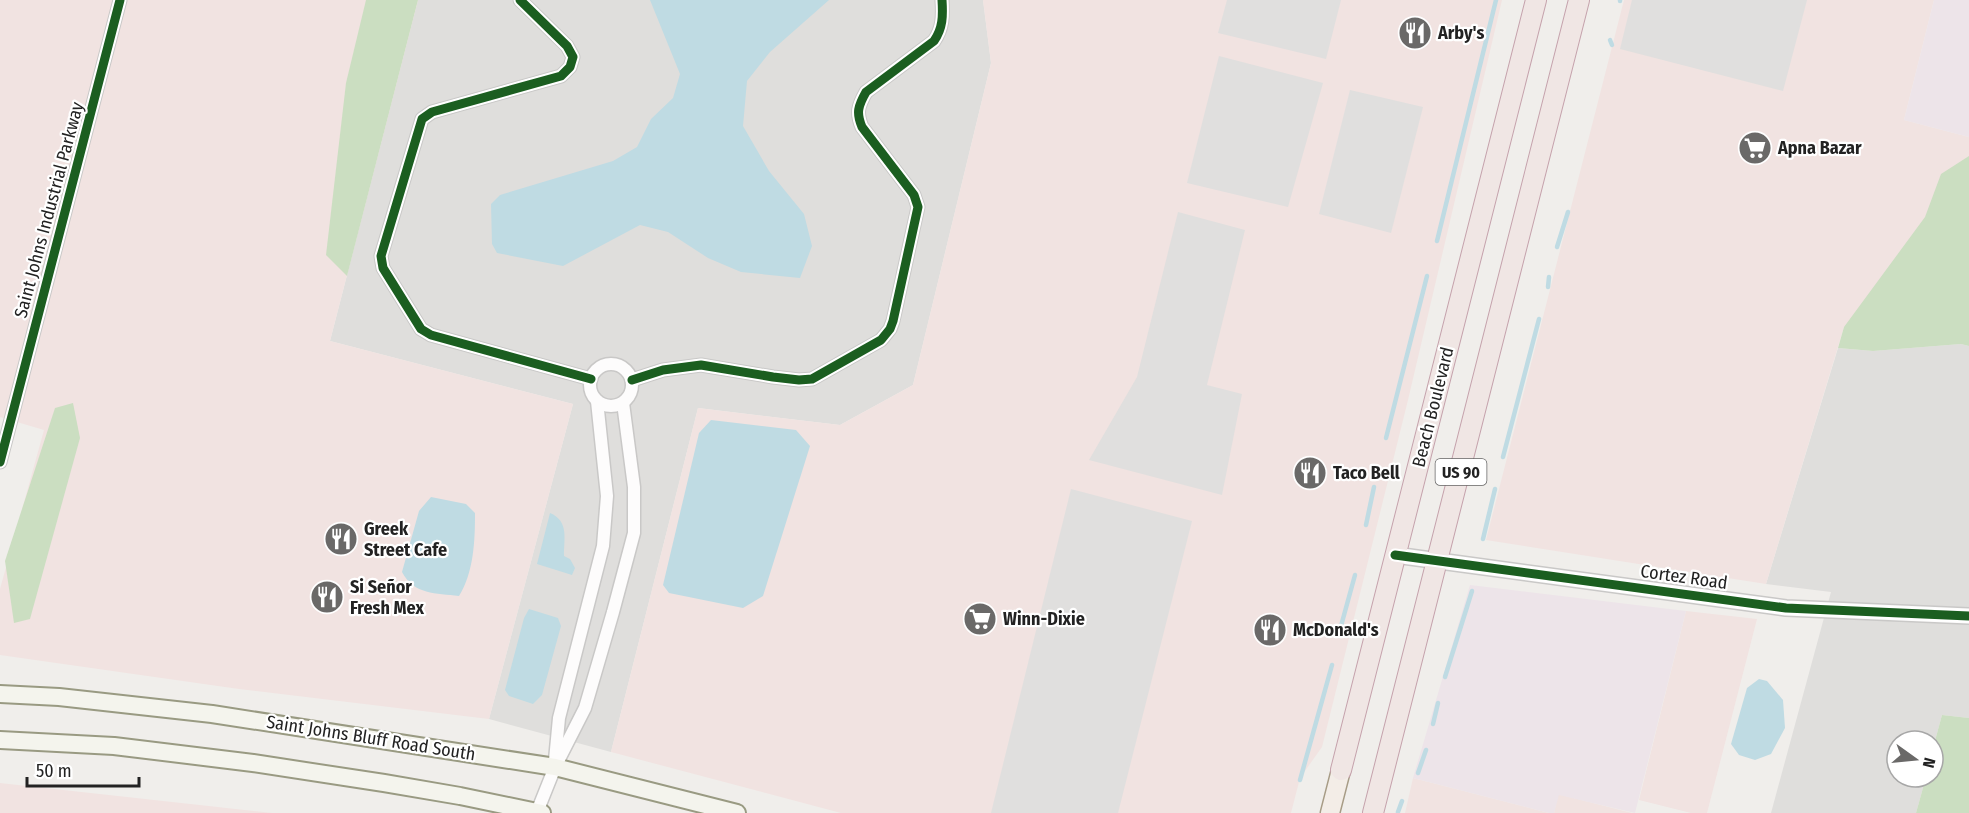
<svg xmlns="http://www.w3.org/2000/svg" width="1969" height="813" viewBox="0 0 1969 813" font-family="'Fira Sans Condensed',sans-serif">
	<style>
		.residential { fill: #dfdedc }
		.commercial { fill: #f1e3e1 }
		.industrial { fill: #ede4e9 }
		.forest { fill: #cbdec1 }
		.parking { fill: #e0dfde }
		.water { fill: #bfdbe3 }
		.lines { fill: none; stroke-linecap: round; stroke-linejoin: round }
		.stream { stroke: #bfdbe3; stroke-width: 4.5 }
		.minor-casing { stroke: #c9c8c7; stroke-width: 15 }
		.tertiary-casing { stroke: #c9c8c7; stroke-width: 18 }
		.secondary-casing { stroke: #999a82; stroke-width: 20 }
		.primary-casing { stroke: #a79c86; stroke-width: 21 }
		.trunk-casing { stroke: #c5a2ac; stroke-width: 22 }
		.minor { stroke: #fdfcfc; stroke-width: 12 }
		.tertiary { stroke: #fdfcfc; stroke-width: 15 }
		.secondary { stroke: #f4f4ed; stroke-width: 16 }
		.primary { stroke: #f3ede7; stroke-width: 18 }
		.trunk { stroke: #f0e6e4; stroke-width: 20 }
		.cycleway-casing { stroke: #fff; stroke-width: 13 }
		.cycleway { stroke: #1b5e20; stroke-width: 9 }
		.labels { text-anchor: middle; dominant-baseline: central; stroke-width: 4.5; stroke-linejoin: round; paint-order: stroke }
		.shield { fill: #fff; stroke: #646464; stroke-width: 1.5 }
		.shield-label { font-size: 16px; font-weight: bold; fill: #222 }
		.poi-label { font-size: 18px; font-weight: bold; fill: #222; stroke: #fff; text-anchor: start }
		.street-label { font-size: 18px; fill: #222; stroke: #fff }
	</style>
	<rect width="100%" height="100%" fill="#f0eeeb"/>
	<g class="residential">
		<polygon points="418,0 983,0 991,63 913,385 840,425 698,408 611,752 489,719 573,404 330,341"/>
		<polygon points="1961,344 1969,346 1969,718 1942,715 1933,748 1933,741 1897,741 1897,777 1926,777 1916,813 1771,813 1831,592 1766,584 1838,348 1873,351"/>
	</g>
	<g class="commercial">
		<polygon points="0,0 418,0 330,341 573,404 489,719 239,689 0,655 0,589 44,430 0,417"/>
		<polygon points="983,0 1502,0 1408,400 1322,747 1300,778 1291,813 841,813 611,752 698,408 840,425 913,385 991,63"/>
		<polygon points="1624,0 1934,0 1904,120 1969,137 1969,302 1844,327 1766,584 1486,540"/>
		<polygon points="1686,611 1757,619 1707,813 1691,813 1639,800"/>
		<polygon points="1413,778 1549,813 1405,813"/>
		<polygon points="0,783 272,813 0,813"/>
		<polygon points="1558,794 1632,813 1554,813"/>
	</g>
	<g class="industrial">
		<polygon points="1934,0 1969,0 1969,137 1904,120"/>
		<polygon points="1470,585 1686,611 1635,813 1559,795 1554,813 1549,813 1413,778"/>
	</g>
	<g class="forest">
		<polygon points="366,0 418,0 347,276 326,255 346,83"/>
		<polygon points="1969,156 1969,346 1961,344 1873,351 1838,348 1844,327 1925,217 1941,174"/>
		<polygon points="73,403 80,438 30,619 14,623 5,561 55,408"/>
		<polygon points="1942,715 1969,718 1969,813 1916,813 1926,777 1933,777 1933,748"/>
	</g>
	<g class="parking">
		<polygon points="1227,0 1341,0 1326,59 1218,33"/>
		<polygon points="1632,0 1807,0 1783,91 1620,49"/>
		<polygon points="1219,56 1323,83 1288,207 1187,183"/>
		<polygon points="1350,90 1423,107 1391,233 1319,214"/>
		<polygon points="1178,212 1245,230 1207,385 1242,394 1222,495 1089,460 1137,377"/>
		<polygon points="1071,489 1192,521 1118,813 991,813"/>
	</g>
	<g class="water">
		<polygon points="650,0 829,0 770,52 747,81 743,126 769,171 804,214 812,246 800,278 741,272 708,258 668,232 640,225 563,266 497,253 492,244 491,204 500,195 613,161 637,147 651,119 673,98 680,74"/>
		<polygon points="711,420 796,430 810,446 763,596 743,608 669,593 663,585 699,433"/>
		<path d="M431 497 466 504 475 513C475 540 474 572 459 596 436 593 414 595 402 572L419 511Z"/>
		<path d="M550 513C569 521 564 538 564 556L570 559 575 568 572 575 537 564Z"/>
		<polygon points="529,609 558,618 561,626 542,695 533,704 509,696 505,690 524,618"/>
		<polygon points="1759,679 1767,681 1783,700 1785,728 1771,754 1755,760 1739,755 1731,744 1747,688"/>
	</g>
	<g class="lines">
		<g class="stream">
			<polyline points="1620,1 1620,0"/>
			<polyline points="1610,40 1612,45"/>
			<polyline points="1437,241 1496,0"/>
			<polyline points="1557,247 1568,212"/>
			<polyline points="1548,287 1549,277"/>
			<polyline points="1386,438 1427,276"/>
			<polyline points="1503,457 1539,319"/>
			<polyline points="1366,525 1374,487"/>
			<polyline points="1483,539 1495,489"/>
			<polyline points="1341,626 1355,575"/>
			<polyline points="1445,677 1472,591"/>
			<polyline points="1433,724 1438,703"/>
			<polyline points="1418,773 1426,750"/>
			<polyline points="1300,780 1332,665"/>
			<polyline points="1398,812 1402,801"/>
		</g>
		<defs>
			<g id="minor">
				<polyline points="520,0 567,46 573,57 570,67 561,76 432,112 422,119 381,256 383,268 421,329 431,335 591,379"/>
				<circle cx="611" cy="385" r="21"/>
				<path d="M632 380 663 370 701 365 773 377 799 380 812 379 881 340 890 329 893 321 918 207 914 195 862 127C856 113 858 106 866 92L934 41C943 28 943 16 942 0"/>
				<polyline points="0,462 120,0"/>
				<polyline points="555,760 559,718 603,546 607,496 597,401"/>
				<polyline points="537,812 555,767 585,708 613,612 634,533 634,487 623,403"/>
			</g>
			<polyline id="tertiary" points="1395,555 1786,608 1969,616"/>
			<g id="secondary">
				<polyline points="0,694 59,697 212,714 555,767 737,813"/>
				<polyline points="0,740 114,746 253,763 384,783 460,796 542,813"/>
			</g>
			<polyline id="primary" points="1330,813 1341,770"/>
			<g id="trunk">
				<polyline points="1341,770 1536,0"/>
				<polyline points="1373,813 1579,0"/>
			</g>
		</defs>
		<use href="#minor" class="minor-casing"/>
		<use href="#tertiary" class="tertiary-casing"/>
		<use href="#secondary" class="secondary-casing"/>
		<use href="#primary" class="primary-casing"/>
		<use href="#trunk" class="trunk-casing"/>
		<use href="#minor" class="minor"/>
		<use href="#tertiary" class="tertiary"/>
		<use href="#secondary" class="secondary"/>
		<use href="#primary" class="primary"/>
		<use href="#trunk" class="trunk"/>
		<defs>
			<g id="cycleway">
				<polyline points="520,0 567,46 573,57 570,67 561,76 432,112 422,119 381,256 383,268 421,329 431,335 591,379"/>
				<path d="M632 380 663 370 701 365 773 377 799 380 812 379 881 340 890 329 893 321 918 207 914 195 862 127C856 113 858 106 866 92L934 41C943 28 943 16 942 0"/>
				<polyline points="0,462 120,0"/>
				<polyline points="1395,555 1786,608 1969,616"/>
			</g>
		</defs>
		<use href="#cycleway" class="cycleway-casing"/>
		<use href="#cycleway" class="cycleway"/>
	</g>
	<defs>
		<symbol id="restaurant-disc" viewBox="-11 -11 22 22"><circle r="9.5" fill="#6a6968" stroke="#fff"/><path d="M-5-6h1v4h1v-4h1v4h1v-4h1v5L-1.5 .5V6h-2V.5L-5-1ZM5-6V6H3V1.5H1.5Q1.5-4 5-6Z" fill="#fff"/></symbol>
		<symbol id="supermarket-disc" viewBox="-11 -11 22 22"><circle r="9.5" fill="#6a6968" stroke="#fff"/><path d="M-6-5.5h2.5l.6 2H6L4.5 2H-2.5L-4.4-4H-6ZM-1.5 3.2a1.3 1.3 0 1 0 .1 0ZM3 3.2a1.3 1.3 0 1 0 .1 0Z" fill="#fff"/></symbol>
	</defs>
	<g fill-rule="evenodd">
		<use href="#restaurant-disc" x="1396" y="14" width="38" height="38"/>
		<use href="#supermarket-disc" x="1736" y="129" width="38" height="38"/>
		<use href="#restaurant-disc" x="1291" y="454" width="38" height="38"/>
		<use href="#restaurant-disc" x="322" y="520" width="38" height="38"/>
		<use href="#restaurant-disc" x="308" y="578" width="38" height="38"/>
		<use href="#supermarket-disc" x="961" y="600" width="38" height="38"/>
		<use href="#restaurant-disc" x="1251" y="611" width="38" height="38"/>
	</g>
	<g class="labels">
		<rect class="shield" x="1435.5" y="459" width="51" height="26" rx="4.5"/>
		<g class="shield-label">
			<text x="1461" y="472">US 90</text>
		</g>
		<g class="poi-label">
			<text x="1438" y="33">Arby's</text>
			<text x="1778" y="148">Apna Bazar</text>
			<text x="1333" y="473">Taco Bell</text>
			<text x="364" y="529">Greek<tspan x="364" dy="21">Street Cafe</tspan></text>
			<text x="350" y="587">Si Señor<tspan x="350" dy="21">Fresh Mex</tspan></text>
			<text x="1003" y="619">Winn-Dixie</text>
			<text x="1293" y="630">McDonald's</text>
		</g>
		<g class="street-label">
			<text transform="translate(49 210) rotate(-75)">Saint Johns Industrial Parkway</text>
			<text transform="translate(1433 407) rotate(-76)">Beach Boulevard</text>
			<text transform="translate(1684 577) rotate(8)">Cortez Road</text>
			<text transform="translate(371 738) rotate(9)">Saint Johns Bluff Road South</text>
		</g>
	</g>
	<g transform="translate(1915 759) rotate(105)"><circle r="28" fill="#ffffff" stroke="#a7a7a7" stroke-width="1.5"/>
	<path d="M0-4.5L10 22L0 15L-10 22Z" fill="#6a6968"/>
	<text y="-9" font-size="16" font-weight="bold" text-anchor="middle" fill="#222222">N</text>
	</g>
	<path d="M27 777v9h112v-9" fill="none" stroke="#222222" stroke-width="3"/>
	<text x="36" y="777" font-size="18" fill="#222222" stroke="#ffffff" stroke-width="4.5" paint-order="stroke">50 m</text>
</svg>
